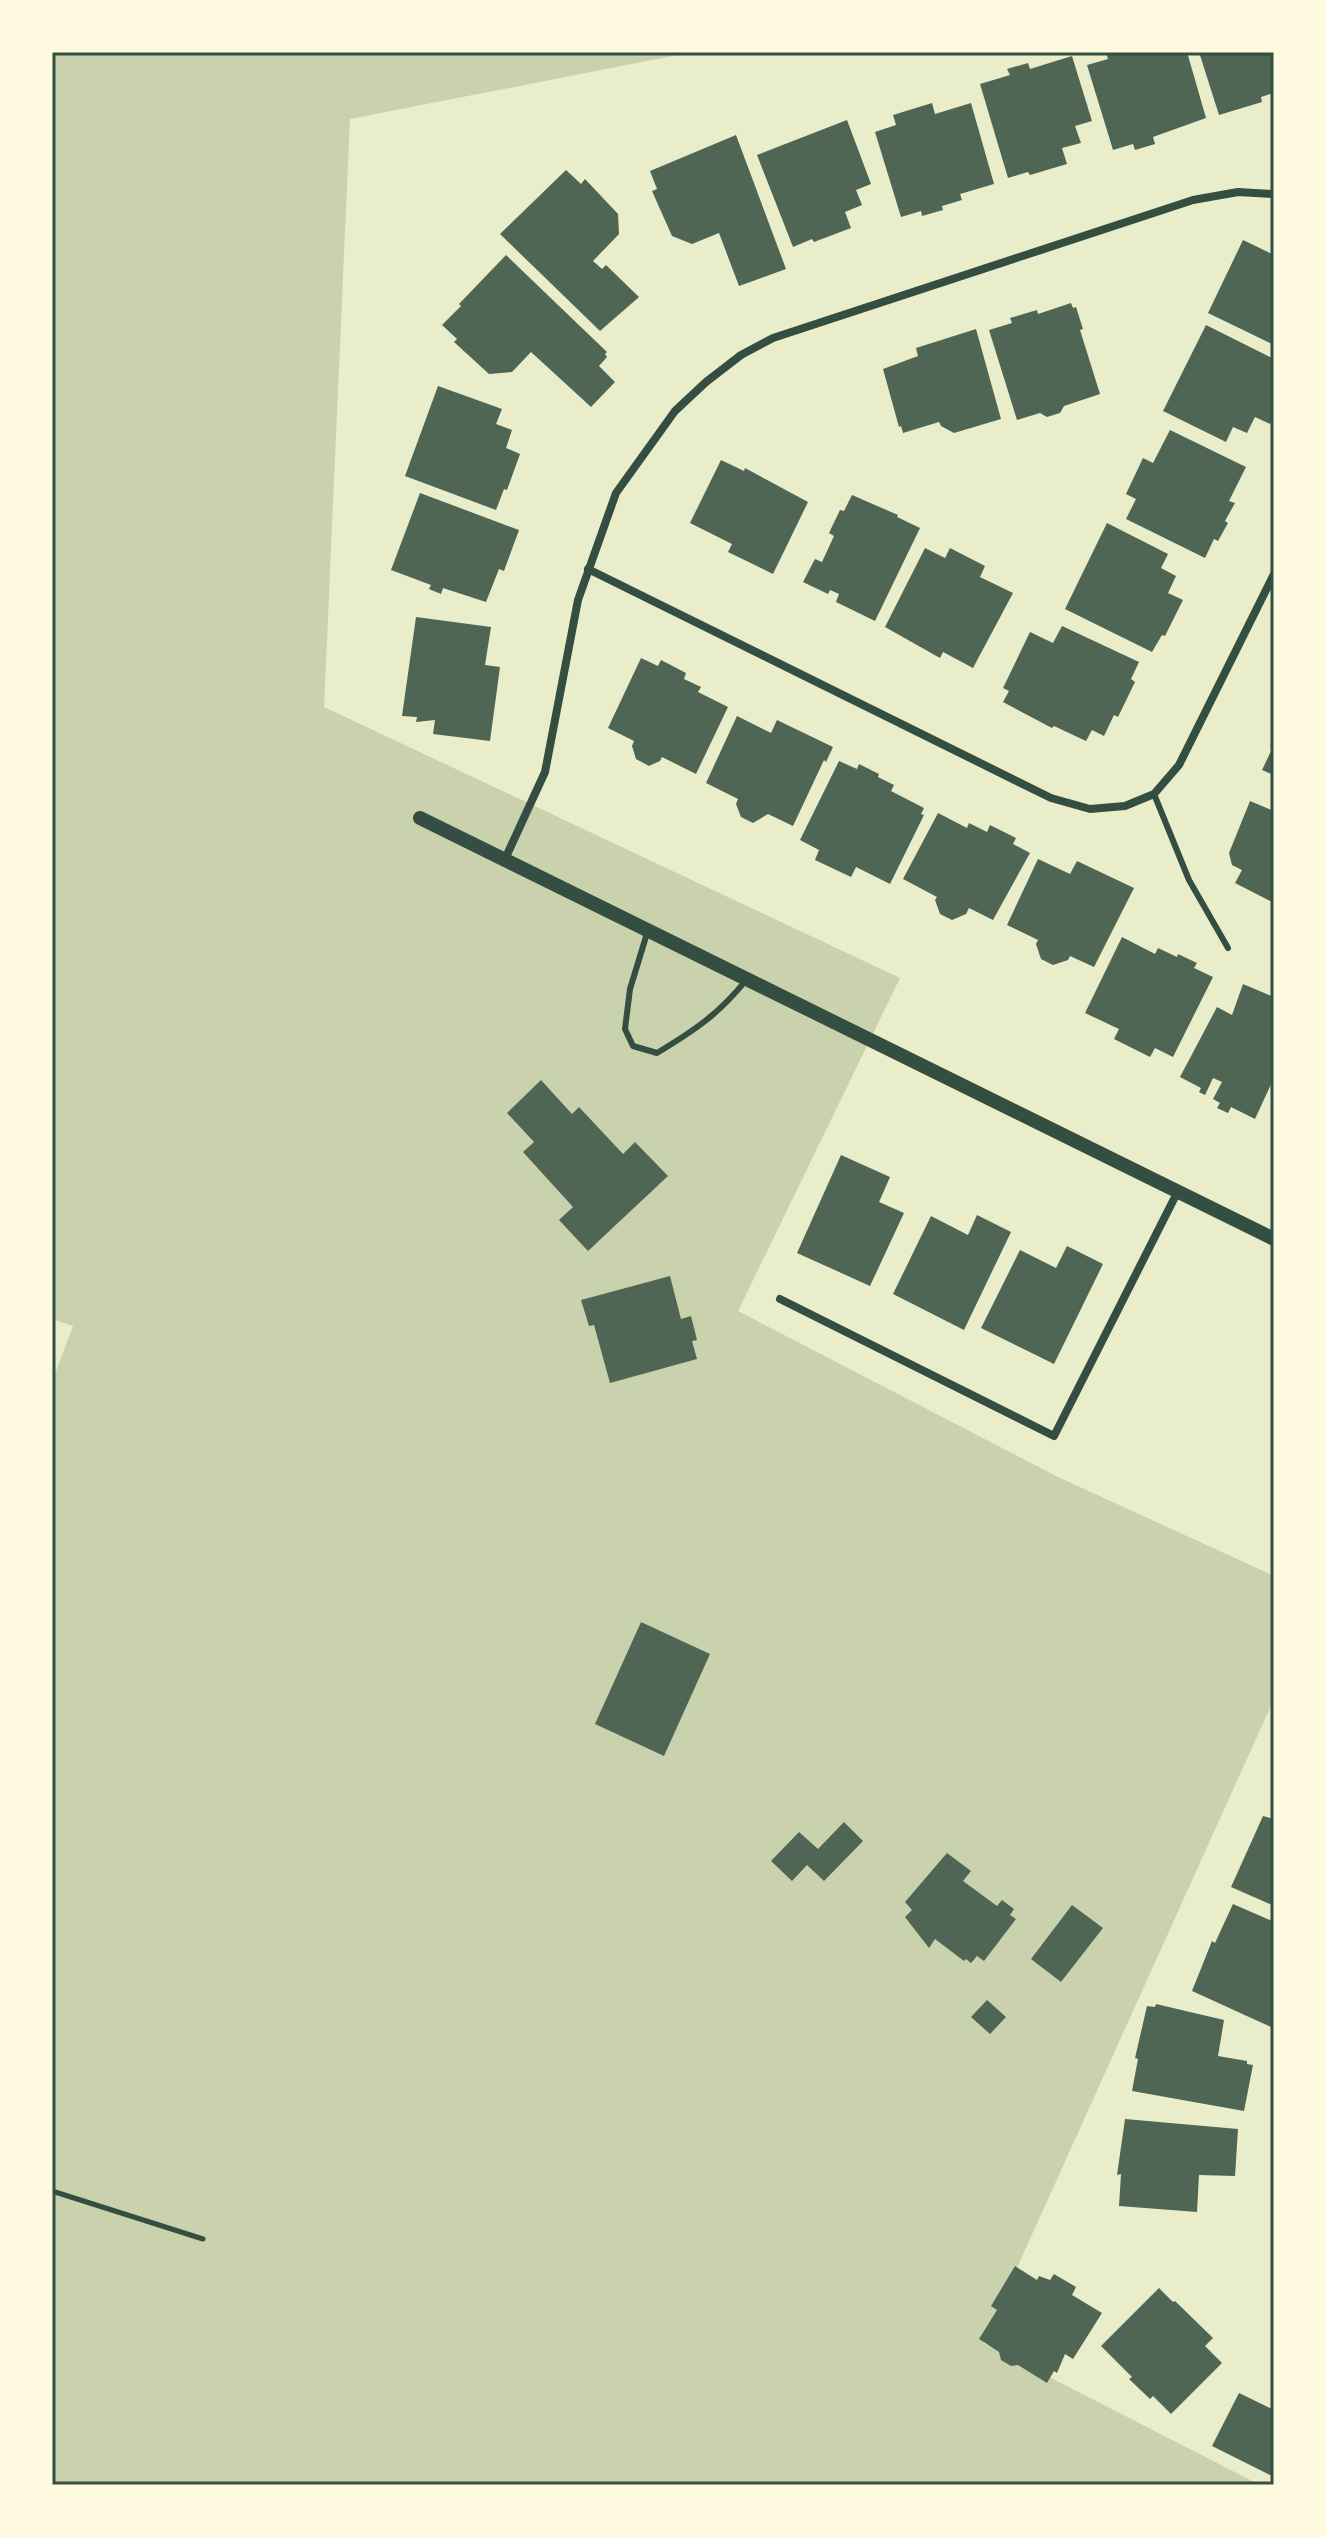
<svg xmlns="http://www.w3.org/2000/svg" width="1326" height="2537" viewBox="0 0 1326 2537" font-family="'Space Grotesk',sans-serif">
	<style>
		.green { fill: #cad2ad }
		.building { fill: #4f6655 }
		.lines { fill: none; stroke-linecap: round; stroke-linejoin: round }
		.path { stroke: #344e41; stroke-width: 5 }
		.service { stroke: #344e41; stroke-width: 6 }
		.minor { stroke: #344e41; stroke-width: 8 }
		.tertiary { stroke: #344e41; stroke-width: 14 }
		.neatline { fill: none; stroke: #344e41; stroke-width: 3 }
	</style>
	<rect width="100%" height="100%" fill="#e9edc9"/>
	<polygon class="green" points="52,52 693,52 350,119 324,707 900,978 738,1311 1056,1476 1274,1576 1274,1699 983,2343 1260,2485 52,2485 52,1382 73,1326 52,1319"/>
	<g class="building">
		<polygon points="1106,52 1187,52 1206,118 1153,137 1155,144 1135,150 1133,144 1113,150 1087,65 1108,59"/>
		<polygon points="1199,52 1274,52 1274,93 1261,97 1262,102 1219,115"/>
		<polygon points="1072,56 1092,121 1075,126 1081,143 1062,148 1067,164 1030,175 1028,172 1008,178 980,84 1010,75 1007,69 1028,63 1030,69"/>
		<polygon points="932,103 935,114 971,103 994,184 960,194 962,200 942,206 943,210 922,216 921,211 901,217 875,132 896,125 893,115"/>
		<polygon points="847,120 871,184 856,190 862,205 845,212 851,228 814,242 812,239 793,247 757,155"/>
		<polygon points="736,135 786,269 739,286 719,233 692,244 672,236 652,191 657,189 650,171"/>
		<polygon points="566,170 581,184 585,179 618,214 619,234 593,261 602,269 606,265 639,297 600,331 500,234"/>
		<polygon points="1243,240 1274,255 1274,345 1208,313"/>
		<polygon points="506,255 607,352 605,354 607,357 599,366 615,382 591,407 531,352 512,372 489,374 454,342 457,339 442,325 461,306 459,304"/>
		<polygon points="1071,303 1073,308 1076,307 1083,329 1080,330 1100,394 1064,406 1060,413 1047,417 1040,413 1017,420 989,330 1012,323 1010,318 1037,310 1038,314"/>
		<polygon points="1206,325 1274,359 1274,415 1270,424 1255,417 1247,433 1233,427 1226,442 1163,411"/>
		<polygon points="976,329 1001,419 954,433 941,426 939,422 903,433 901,426 899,427 883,369 918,356 916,348"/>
		<polygon points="438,386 502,409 496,424 512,430 506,448 520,454 507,490 504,489 496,510 405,476"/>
		<polygon points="1170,430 1246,467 1229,501 1235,503 1225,521 1228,523 1218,541 1214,539 1205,558 1126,519 1136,499 1126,494 1143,458 1153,463"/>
		<polygon points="721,460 744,471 745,468 808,502 773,574 728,552 732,544 690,523"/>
		<polygon points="420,493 519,530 504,571 499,569 486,602 443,588 441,594 429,589 431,585 391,570"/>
		<polygon points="852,495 898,515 897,517 920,528 875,621 836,602 839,594 830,590 828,594 803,582 815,559 822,562 834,536 829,533 840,510 844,511"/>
		<polygon points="1107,523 1168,554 1161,568 1176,576 1168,593 1183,600 1165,636 1162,635 1152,652 1065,609"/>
		<polygon points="925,548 945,558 950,548 985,566 980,577 1013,593 973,668 943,652 940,658 885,627"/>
		<polygon points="416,617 491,627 485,665 500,667 490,741 433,734 435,720 416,722 417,717 402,716"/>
		<polygon points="1062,626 1139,662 1131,679 1135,682 1118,717 1114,715 1104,736 1092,730 1086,741 1054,726 1052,728 1003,702 1009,691 1003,688 1030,632 1053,643"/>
		<polygon points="641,658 658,666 661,660 686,673 684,679 701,687 698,692 728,707 696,774 662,757 660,761 649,766 636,759 632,746 634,741 608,728"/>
		<polygon points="737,716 771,733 777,720 833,747 826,762 824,760 793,826 768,814 753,823 741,817 736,804 738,799 706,783"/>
		<polygon points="1274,739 1274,775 1262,770 1273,747 1270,746"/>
		<polygon points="839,761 857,769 859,764 879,774 878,777 894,785 891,791 924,808 921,814 924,815 890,884 856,867 851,877 815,860 819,850 800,840"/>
		<polygon points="1250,801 1274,811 1274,903 1235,883 1242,870 1232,865 1229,853"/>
		<polygon points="938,813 967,828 969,823 987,832 990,825 1016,838 1013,844 1030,853 993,920 969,908 966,914 952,920 940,914 935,900 937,897 903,879"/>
		<polygon points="1038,859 1070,874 1077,861 1134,888 1094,967 1070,956 1068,960 1053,965 1041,959 1036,944 1038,940 1007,925"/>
		<polygon points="1122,937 1155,954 1158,948 1177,957 1178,954 1197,963 1194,968 1213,977 1173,1057 1155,1048 1150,1057 1114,1039 1119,1029 1085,1013"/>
		<polygon points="1243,984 1274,997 1274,1078 1255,1119 1231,1107 1228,1113 1217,1108 1220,1103 1213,1099 1222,1082 1213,1078 1205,1095 1199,1092 1201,1088 1180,1077 1217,1007 1232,1015"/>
		<polygon points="541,1080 572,1114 579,1107 623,1154 635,1142 668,1176 588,1251 559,1220 573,1207 523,1152 534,1142 507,1113"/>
		<polygon points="841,1155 890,1177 879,1202 904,1213 870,1286 797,1253"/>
		<polygon points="977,1215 1011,1232 964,1330 893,1294 931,1216 968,1235"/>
		<polygon points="1067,1246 1103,1264 1054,1364 981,1328 1020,1250 1056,1268"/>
		<polygon points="670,1276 681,1319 691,1316 697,1340 692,1341 697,1359 610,1383 594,1325 589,1326 581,1300"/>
		<polygon points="641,1622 710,1654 664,1756 595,1724"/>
		<polygon points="1263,1816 1274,1819 1274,1906 1231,1887"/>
		<polygon points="844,1822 863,1841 824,1881 807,1865 792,1881 771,1861 799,1832 818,1849"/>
		<polygon points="947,1853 971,1871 963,1881 997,1906 1002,1900 1014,1909 1010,1915 1016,1919 984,1961 977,1956 971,1963 966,1959 964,1961 935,1939 929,1948 905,1917 912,1910 905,1902"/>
		<polygon points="1233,1904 1274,1922 1274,2021 1271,2027 1192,1991 1212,1941 1215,1943"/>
		<polygon points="1072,1905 1103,1928 1061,1982 1031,1959"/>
		<polygon points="987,2000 1006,2017 990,2034 971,2017"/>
		<polygon points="1156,2004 1224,2020 1218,2056 1247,2061 1247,2064 1253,2065 1244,2111 1132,2091 1138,2059 1135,2058 1147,2006 1155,2007"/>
		<polygon points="1125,2119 1238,2129 1235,2176 1199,2175 1197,2212 1119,2206 1121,2174 1117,2175"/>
		<polygon points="1015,2266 1037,2280 1039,2276 1050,2280 1054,2274 1076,2287 1072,2295 1102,2313 1073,2359 1065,2354 1057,2373 1054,2371 1047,2383 1018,2365 1011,2366 1001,2360 999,2352 979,2339 997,2310 991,2306"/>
		<polygon points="1159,2288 1173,2302 1175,2301 1213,2338 1205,2346 1222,2363 1171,2414 1153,2396 1150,2399 1129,2379 1132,2377 1101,2346"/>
		<polygon points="1239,2393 1274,2410 1274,2477 1212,2446"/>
	</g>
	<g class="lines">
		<polyline class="path" points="52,2191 203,2239"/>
		<g class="service">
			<polyline points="1154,794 1189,880 1228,948"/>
			<path d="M648 930 630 989 625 1029 633 1046 657 1053C695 1030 719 1014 747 979"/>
		</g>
		<g class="minor">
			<polyline points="588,569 1051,798 1090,809 1125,806 1154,794 1179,765 1274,574"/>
			<polyline points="505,859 545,772 578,600 616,493 675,411 706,382 741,355 773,338 1193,200 1238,192 1274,194"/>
			<polyline points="780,1299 1054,1436 1178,1191"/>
		</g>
		<polyline class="tertiary" points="420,818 1274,1239"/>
	</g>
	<rect width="1326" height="2537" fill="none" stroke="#fefae0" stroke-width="108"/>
	<rect x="54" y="54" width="1218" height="2429" class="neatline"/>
</svg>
